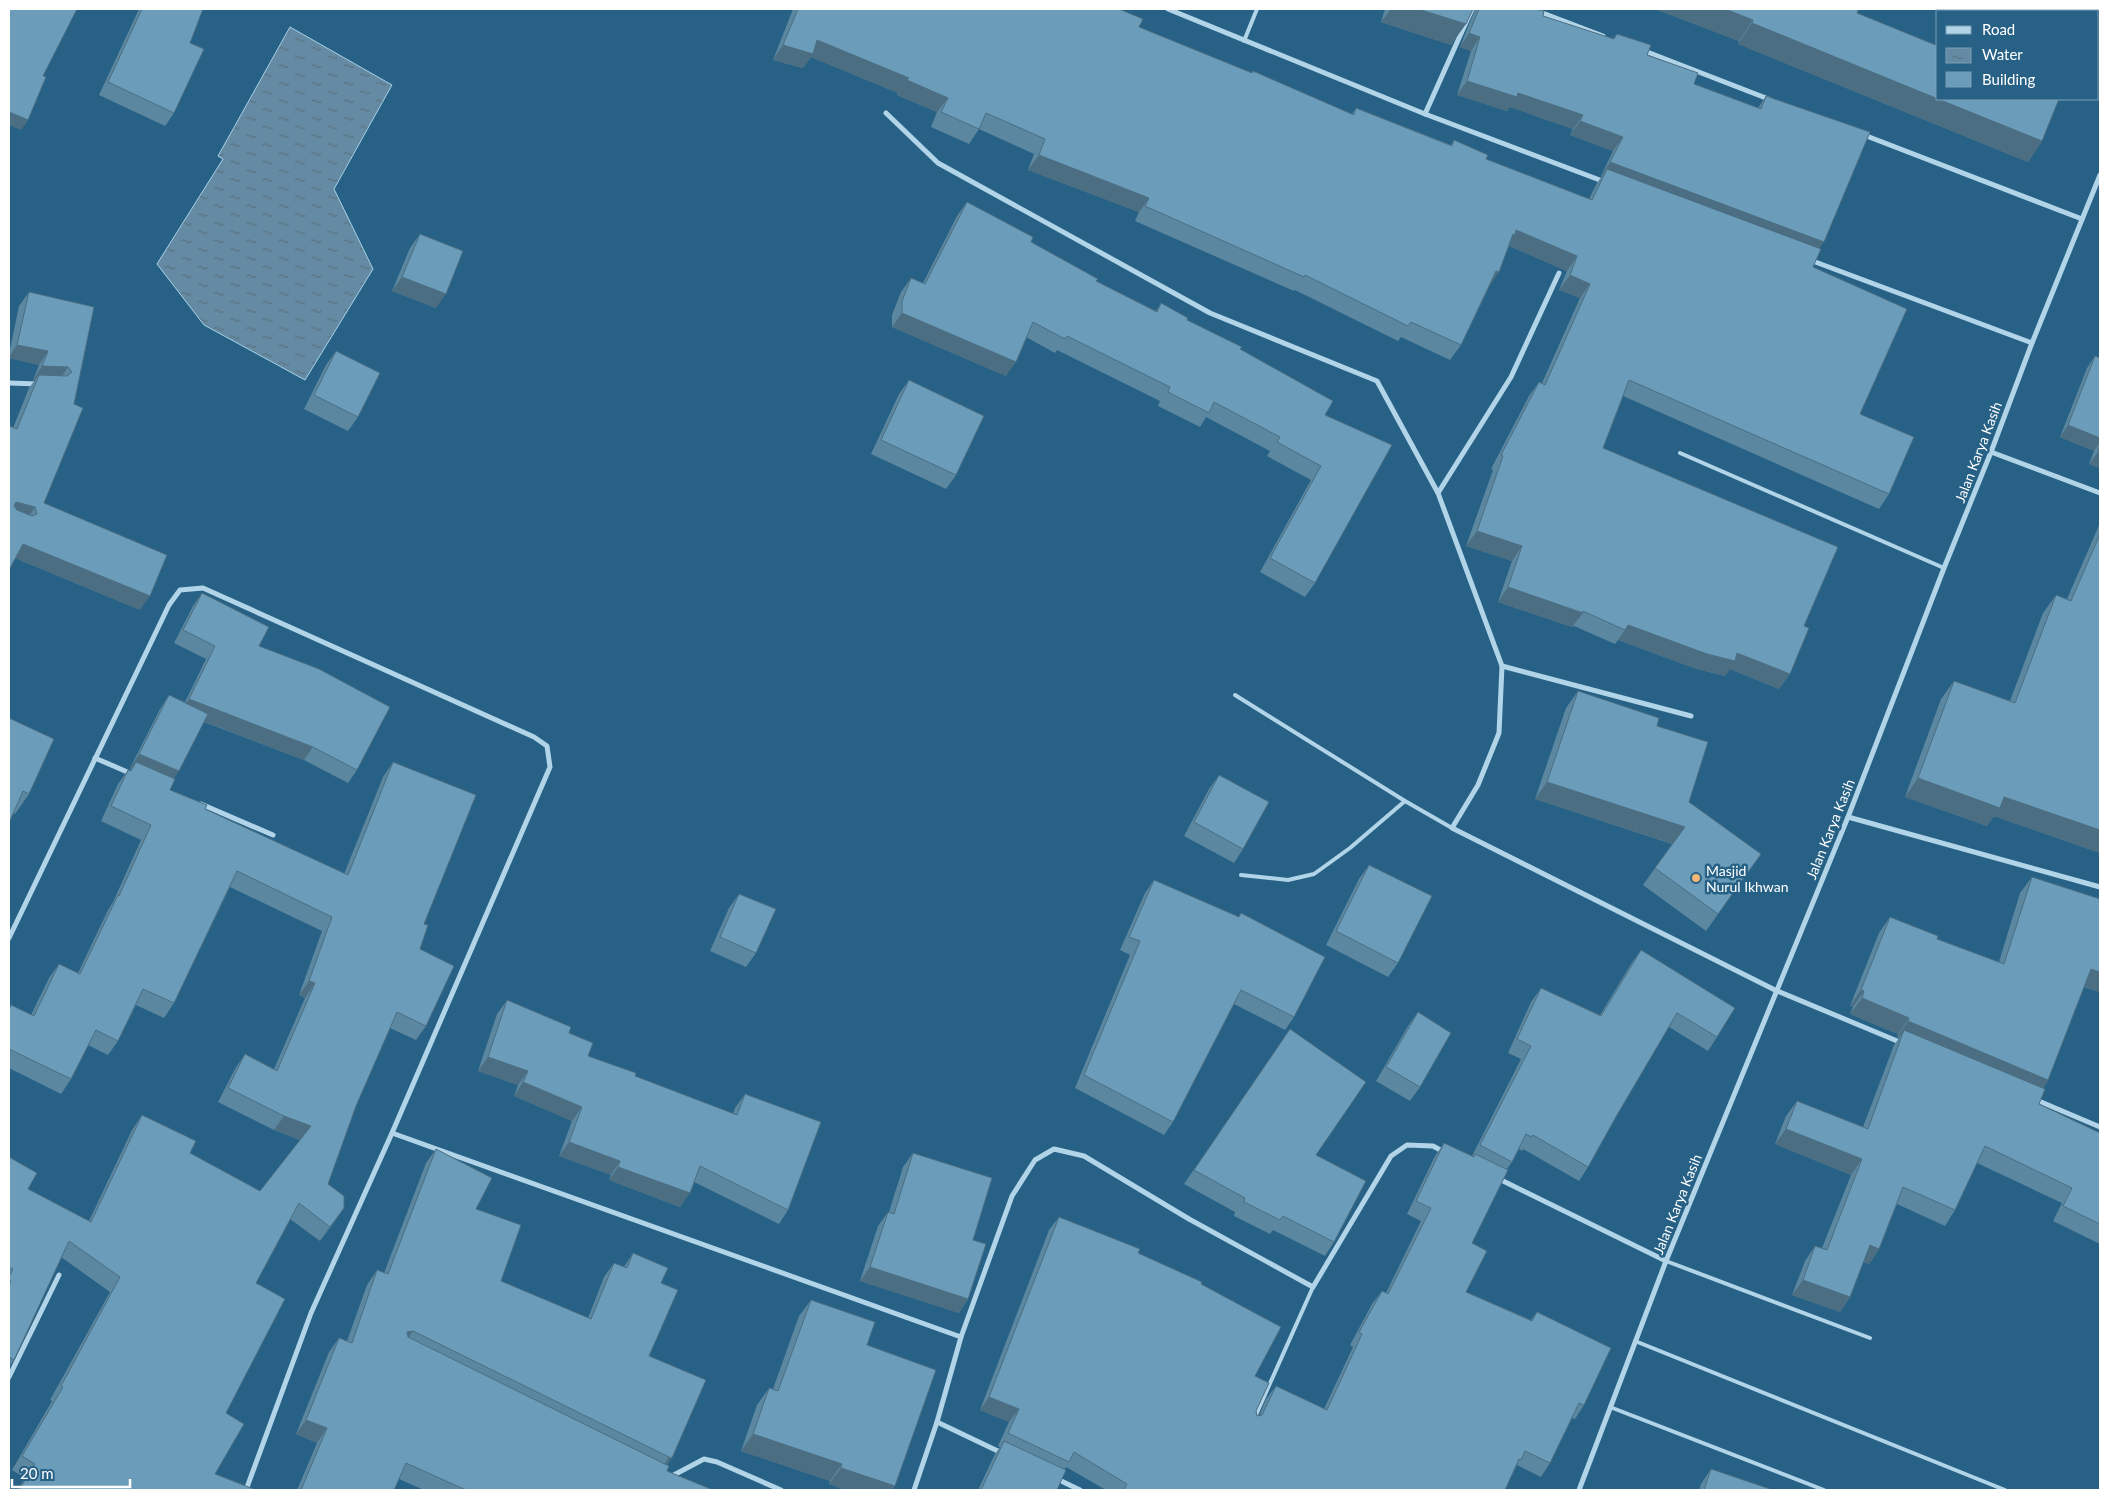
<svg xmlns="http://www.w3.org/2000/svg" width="2109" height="1499" viewBox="0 0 2109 1499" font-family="Lato,sans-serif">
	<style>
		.water { fill: url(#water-ripples); stroke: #a6d1e8 }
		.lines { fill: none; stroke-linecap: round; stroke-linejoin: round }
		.service { stroke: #b1d4e8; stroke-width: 4 }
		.minor { stroke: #b1d4e8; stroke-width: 5 }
		.wall { fill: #5c87a0 }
		.shaded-wall { fill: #4b6e82 }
		.building { fill: #6b9dba; stroke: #4b6e82; fill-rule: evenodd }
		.poi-dot { fill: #f0b777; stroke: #276185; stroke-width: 2 }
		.labels { text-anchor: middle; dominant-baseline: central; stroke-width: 5; stroke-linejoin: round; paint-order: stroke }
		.street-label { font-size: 14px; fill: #fff; stroke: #276185 }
		.poi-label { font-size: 14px; fill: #fff; stroke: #276185; text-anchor: start }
	</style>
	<defs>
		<pattern id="water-ripples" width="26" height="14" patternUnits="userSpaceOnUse" patternTransform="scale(1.25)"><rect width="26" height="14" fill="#648ba3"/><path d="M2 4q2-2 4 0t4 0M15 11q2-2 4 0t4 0" fill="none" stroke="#5a7280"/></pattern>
	</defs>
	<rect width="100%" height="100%" fill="#276185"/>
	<polygon class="water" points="290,27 392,85 334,189 373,269 305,380 204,325 157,264 223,159 218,156"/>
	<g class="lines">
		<g class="service">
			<polyline points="1244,41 1257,9"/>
			<polyline points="1680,453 1944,568"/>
			<polyline points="1235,695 1405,801 1452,828"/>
			<polyline points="1241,875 1288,880 1314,874 1350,848 1405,801"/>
			<polyline points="1666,1261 1870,1338"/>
			<polyline points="1635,1341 2005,1490"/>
			<polyline points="1610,1407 1824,1490"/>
			<polyline points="1255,1417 1313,1287"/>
		</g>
		<g class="minor">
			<polyline points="1168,9 1425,114 1605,182"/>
			<polyline points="1532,9 1603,36"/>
			<polyline points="1642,50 1771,100"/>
			<polyline points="886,113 938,163 1210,313 1377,381 1438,493 1502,666 1499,733 1478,785 1452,828 1775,990 1902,1043"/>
			<polyline points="1425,114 1472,9"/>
			<polyline points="1864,135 2082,219"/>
			<polyline points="1810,260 2032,343"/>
			<polyline points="9,383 38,384"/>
			<polyline points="1991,452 2100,493"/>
			<polyline points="1438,493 1511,377 1559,273"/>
			<polyline points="1502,666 1691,716"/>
			<polyline points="95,758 132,774"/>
			<polyline points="201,804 273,835"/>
			<polyline points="1848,817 2100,887"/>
			<polyline points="9,938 169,605 180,590 203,588 534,737 547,746 550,767 392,1133 311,1313 246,1490"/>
			<polyline points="2034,1099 2100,1127"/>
			<polyline points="392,1133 961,1337"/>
			<polyline points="1499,1179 1666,1261"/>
			<polyline points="9,1377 59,1275"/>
			<polyline points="937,1422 1002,1453"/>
			<polyline points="670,1477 704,1459 717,1462 781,1490"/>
			<polyline points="1055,1478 1080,1490"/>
			<polyline points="914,1490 937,1422 961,1337 1012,1196 1035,1160 1054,1149 1084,1156 1189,1219 1313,1287 1391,1156 1407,1145 1433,1146 1444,1152"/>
			<polyline points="1579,1490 1666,1261 1848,817 1944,568 1991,452 2032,343 2100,175"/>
		</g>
	</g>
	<g class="wall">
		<polygon points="139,9 203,9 190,43 174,113 165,126 99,95"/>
		<polygon points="793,9 1119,9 1139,27 1251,73 1253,71 1352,114 1356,108 1451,145 1454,140 1486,159 1589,199 1597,183 1602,176 1601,176 1613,151 1570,135 1573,129 1510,107 1507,111 1457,95 1471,51 1460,47 1475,9 1535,9 1543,16 1613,39 1617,34 1647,55 1694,84 1758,108 1766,96 1819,249 1813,267 1860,414 1889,494 1879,509 1623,396 1603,448 1804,626 1790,674 1779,689 1730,669 1725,676 1697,669 1618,640 1615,644 1574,626 1572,627 1498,602 1512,561 1466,546 1493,470 1491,469 1529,396 1539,382 1542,383 1580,298 1559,290 1567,271 1509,246 1461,345 1450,360 1401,337 1398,341 1295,290 1294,291 1135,221 1139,212 1028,170 1034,154 979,129 969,144 931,127 937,112 897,95 898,93 811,57 803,68 773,60"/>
		<polygon points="1385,9 1473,9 1451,45 1381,22"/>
		<polygon points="1655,9 1857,13 2042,141 2028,162 1738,44 1739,41"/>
		<polygon points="967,202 1031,242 1096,281 1156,311 1161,303 1187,320 1240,349 1325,415 1315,583 1305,597 1260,572 1311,480 1267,456 1270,451 1206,417 1200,427 1158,406 1160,401 1057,350 1055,353 1026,337 1006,376 892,327 892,315 901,292 911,278 923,283 957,216"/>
		<polygon points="420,234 436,308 392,291 410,248"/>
		<polygon points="29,292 94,307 44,503 140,610 15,558 13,428 29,388 35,380 33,380 39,365 9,358 9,354 19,306"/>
		<polygon points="336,351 358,417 348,431 304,409 326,365"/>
		<polygon points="2095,356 2100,358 2100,468 2089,464 2094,451 2060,437 2087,368"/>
		<polygon points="909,380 956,475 946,489 871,454 899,394"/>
		<polygon points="2100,523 2100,853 1994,816 1987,826 1905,797 1941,699 1954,681 2010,701 2043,613 2056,595 2067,599"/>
		<polygon points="202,593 259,646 357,770 348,783 304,760 204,722 174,778 170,790 205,809 344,874 383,777 393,762 424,924 420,949 426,1026 416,1040 390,1028 356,1106 328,1184 344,1208 320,1241 290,1219 256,1283 226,1413 215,1474 256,1490 18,1490 25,1478 12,1470 52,1401 50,1400 110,1292 61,1257 14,1360 9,1367 9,1157 28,1189 89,1221 132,1130 142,1115 190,1153 260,1191 300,1140 274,1130 218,1102 235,1069 245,1054 274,1069 305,998 299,995 322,931 230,887 174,1003 164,1018 136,1005 118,1041 108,1055 88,1045 71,1079 61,1094 9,1068 9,1008 11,1005 31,1015 49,978 59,964 78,973 108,910 113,902 141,840 101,821 118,784 128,770 129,771 131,769 130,768 160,709 169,695 185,702 206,659 174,643 193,606"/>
		<polygon points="1578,691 1657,726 1689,802 1761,854 1706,931 1643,885 1672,844 1535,799 1566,708"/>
		<polygon points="9,718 29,794 15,814 13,813"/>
		<polygon points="1219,775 1243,849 1234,863 1184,836 1209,789"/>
		<polygon points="1369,865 1398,963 1388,977 1326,945 1359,879"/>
		<polygon points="2032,877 2100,899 2100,992 2084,987 2048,1080 2043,1088 2039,1104 2100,1133 2100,1244 2053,1221 2062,1203 1977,1163 1955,1210 1945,1226 1897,1204 1879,1249 1869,1264 1863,1262 1850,1297 1840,1312 1792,1295 1805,1261 1815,1246 1822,1248 1851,1175 1775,1144 1786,1116 1797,1101 1863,1127 1894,1045 1899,1038 1897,1037 1898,1034 1850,1014 1853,1007 1850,1006 1879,933 1890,917 1937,939 1999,962 2020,893"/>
		<polygon points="1154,880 1238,917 1241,913 1294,1017 1285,1030 1234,1004 1173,1122 1164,1135 1075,1088 1130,955 1120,950 1145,893"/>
		<polygon points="739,894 756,953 746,967 710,951 729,908"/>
		<polygon points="1641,950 1717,1037 1708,1051 1669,1027 1617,1115 1588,1167 1579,1181 1523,1149 1522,1151 1519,1149 1512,1162 1507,1169 1472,1243 1466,1292 1531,1320 1537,1312 1584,1405 1575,1419 1572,1418 1550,1463 1541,1477 1517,1465 1505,1490 1106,1490 1066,1467 1064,1470 1057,1490 978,1490 995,1454 1000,1447 998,1446 1009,1422 980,1410 1049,1230 1059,1217 1138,1253 1201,1284 1255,1376 1256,1411 1257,1416 1259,1416 1266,1399 1276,1386 1324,1409 1353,1347 1350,1345 1372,1304 1382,1291 1386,1293 1421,1221 1407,1214 1435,1156 1444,1143 1472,1156 1521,1059 1508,1053 1531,1002 1541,988 1600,1015 1631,964"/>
		<polygon points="507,1000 569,1033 588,1056 635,1076 733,1114 735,1108 745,1094 788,1210 779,1224 694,1182 680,1207 609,1180 611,1175 559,1156 572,1121 514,1096 518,1085 478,1071 497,1014"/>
		<polygon points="1418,1012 1420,1087 1410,1101 1376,1081 1408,1026"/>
		<polygon points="1290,1029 1334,1242 1325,1256 1273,1230 1270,1234 1234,1216 1235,1212 1184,1184"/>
		<polygon points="436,1149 476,1209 501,1281 588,1318 604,1277 614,1263 624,1267 633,1253 661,1283 649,1356 706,1380 667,1465 667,1471 713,1490 424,1490 399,1479 394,1490 297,1490 317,1443 296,1434 329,1352 339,1338 347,1341 367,1285 377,1270 384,1273 426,1163"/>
		<polygon points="913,1153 973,1240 968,1299 959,1313 860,1281 878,1226 888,1212 889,1212 903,1167"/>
		<polygon points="811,1300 867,1345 895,1486 892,1490 846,1490 829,1484 830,1481 741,1451 757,1405 769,1388 773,1389 799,1316"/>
		<polygon points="1711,1469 1773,1490 1699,1490 1701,1484"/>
	</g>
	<g class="shaded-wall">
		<polygon points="1391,9 1418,9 1466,24 1451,45 1381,22"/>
		<polygon points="1655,9 1725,9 1753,20 1739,41"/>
		<polygon points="1752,23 2042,141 2028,162 1738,44"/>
		<polygon points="1469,33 1480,37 1471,51 1460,47"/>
		<polygon points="817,40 909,78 898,93 811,57 803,68 773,60 783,45"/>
		<polygon points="907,80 948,98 937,112 897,95"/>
		<polygon points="1467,81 1518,93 1583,115 1573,129 1510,107 1507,111 1457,95"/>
		<polygon points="9,112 28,120 21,130 9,125"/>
		<polygon points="1580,121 1623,137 1613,151 1570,135"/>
		<polygon points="1039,155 1149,198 1139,212 1028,170"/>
		<polygon points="1610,162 1824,242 1814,256 1607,169 1602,176 1601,176"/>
		<polygon points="1516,230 1577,256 1567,271 1507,245 1513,234"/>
		<polygon points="1496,271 1499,272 1489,287"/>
		<polygon points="1570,275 1590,284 1580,298 1559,290"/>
		<polygon points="402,277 446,294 436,308 392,291"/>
		<polygon points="902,313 1016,362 1006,376 892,327"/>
		<polygon points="17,345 48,351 39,365 9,358 9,357"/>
		<polygon points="42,366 68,367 59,381 39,375 35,380 33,380"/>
		<polygon points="2068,425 2100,438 2100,442 2094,451 2060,437"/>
		<polygon points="2098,452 2100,453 2100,468 2089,464"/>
		<polygon points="16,502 35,507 26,521 9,516"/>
		<polygon points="1477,531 1522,546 1512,561 1466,546"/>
		<polygon points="23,544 150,596 140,610 13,557"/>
		<polygon points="1508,587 1583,613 1572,627 1498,602"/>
		<polygon points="1628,625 1737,653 1790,674 1779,689 1730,669 1725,676 1697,669 1618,640 1625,630"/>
		<polygon points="189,699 313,747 304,760 179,712"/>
		<polygon points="139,754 179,771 169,785 136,762 131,769 130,768"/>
		<polygon points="1918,778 2004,797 2100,830 2100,853 1994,816 1987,826 1905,797"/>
		<polygon points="1547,782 1685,827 1673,844 1535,799"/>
		<polygon points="2091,969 2100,972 2100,992 2080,985"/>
		<polygon points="309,981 315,983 305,998 299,995"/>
		<polygon points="1861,990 1864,991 1853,1007 1850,1006"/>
		<polygon points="1862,998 1909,1018 1898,1034 1850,1014"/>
		<polygon points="1908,1021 2048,1080 2037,1096 1904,1030 1899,1038 1897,1037"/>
		<polygon points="488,1057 528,1071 518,1085 478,1071"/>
		<polygon points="523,1082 582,1107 572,1121 514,1096"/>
		<polygon points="284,1116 311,1126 301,1140 274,1130"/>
		<polygon points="1786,1129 1862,1159 1851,1175 1775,1144"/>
		<polygon points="569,1142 620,1161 611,1175 559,1156"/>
		<polygon points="618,1167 690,1193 680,1207 609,1180"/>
		<polygon points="344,1208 334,1223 320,1241 330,1227"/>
		<polygon points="1870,1245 1879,1249 1869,1264 1859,1260"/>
		<polygon points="870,1267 968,1299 959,1313 860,1281"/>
		<polygon points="1803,1280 1850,1297 1840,1312 1792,1295"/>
		<polygon points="413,1331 403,1345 407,1332"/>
		<polygon points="989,1397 1019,1409 1009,1422 980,1410"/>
		<polygon points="306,1420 327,1428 317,1443 296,1434"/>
		<polygon points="753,1434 842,1464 830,1481 741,1451"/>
		<polygon points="669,1457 672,1458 662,1472 659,1472"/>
		<polygon points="841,1468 895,1486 892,1490 846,1490 829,1484"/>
	</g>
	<g class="building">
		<polygon points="9,9 77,9 43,76 46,77 28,120 9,112"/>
		<polygon points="142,9 203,9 190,43 204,49 174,113 108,82"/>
		<polygon points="798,9 1119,9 1143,19 1139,27 1252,73 1253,71 1354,115 1356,108 1452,146 1454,140 1488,155 1486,159 1592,200 1607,169 1821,249 1813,267 1907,309 1860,414 1914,437 1889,494 1629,380 1603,448 1838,547 1804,626 1809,628 1790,674 1737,653 1735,661 1707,654 1628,625 1625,630 1583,611 1583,613 1508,587 1522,546 1477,531 1503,456 1501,455 1539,382 1545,385 1590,284 1570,275 1577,256 1516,230 1515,235 1513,234 1499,272 1496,271 1461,345 1411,322 1408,326 1305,275 1304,277 1145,206 1149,198 1039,155 1045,139 986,113 979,129 941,112 948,98 907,80 909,78 817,40 813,54 783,45"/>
		<polygon points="1418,9 1473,9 1466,24"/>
		<polygon points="1479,9 1535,9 1544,11 1543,16 1614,39 1617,34 1651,45 1647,55 1698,73 1694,84 1761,109 1766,96 1870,132 1824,242 1610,162 1623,137 1580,121 1583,115 1518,93 1517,97 1467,81 1480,37 1469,33"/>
		<polygon points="1725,9 1859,9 1857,13 1938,46 1938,99 1752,23 1753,20"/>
		<polygon points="1938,99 2059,99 2042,141"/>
		<polygon points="967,202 1033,237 1031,242 1098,279 1096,281 1157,312 1161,303 1188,318 1187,320 1242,347 1240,349 1333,401 1325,415 1392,445 1315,583 1270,558 1321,466 1277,442 1280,437 1214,402 1209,413 1168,392 1170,387 1067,336 1065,339 1033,322 1016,362 902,313 902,301 911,278 925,284"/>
		<polygon points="420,234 463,251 446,294 402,277"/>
		<path d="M29 292 94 307 74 404 83 408 44 503 167 555 150 596 23 544 9 570V426L17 429 39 375 67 376 72 372 68 367 42 366 48 351 17 345ZM16 502 35 507 37 514 32 516 17 510 14 506Z"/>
		<polygon points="336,351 380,373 358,417 314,395"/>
		<polygon points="2095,356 2100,358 2100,438 2068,425"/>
		<polygon points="909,380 984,416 956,475 881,440"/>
		<polygon points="2100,445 2100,453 2098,452"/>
		<polygon points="2100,534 2100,830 2004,797 2000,808 1918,778 1954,681 2015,703 2056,595 2071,601"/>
		<polygon points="202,593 269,627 259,646 319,669 390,707 357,770 313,747 189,699 215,646 183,630"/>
		<polygon points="1578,691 1659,718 1657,726 1708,742 1689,802 1761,854 1718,914 1655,868 1685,827 1547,782"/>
		<polygon points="169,695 208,714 179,771 139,754"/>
		<polygon points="9,718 54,739 29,794 23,791 9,823"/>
		<polygon points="136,762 175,779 170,790 207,805 205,809 348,875 393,762 476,795 424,924 428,925 420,949 454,966 426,1026 397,1012 356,1106 328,1184 344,1196 344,1208 330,1227 299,1203 256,1283 285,1299 226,1413 244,1424 215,1474 256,1490 19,1490 35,1464 22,1456 63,1387 61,1386 120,1277 69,1241 14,1360 9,1357 9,1285 11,1281 9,1280 9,1277 13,1269 9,1267 9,1157 37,1173 28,1189 91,1222 142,1115 196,1141 190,1153 260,1191 311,1126 284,1116 228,1088 245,1054 277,1071 315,983 309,981 332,917 237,871 174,1003 143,989 118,1041 96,1030 71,1079 9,1049 9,1010 11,1005 34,1016 59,964 80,974 118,895 119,896 151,825 111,806 128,770 131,771"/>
		<polygon points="1219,775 1269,802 1243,849 1194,822"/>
		<polygon points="1369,865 1432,896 1398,963 1336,931"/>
		<polygon points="2032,877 2100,899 2100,972 2091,969 2048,1080 1908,1021 1909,1018 1862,998 1864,991 1861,990 1890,917 1938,936 1937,939 2004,964"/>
		<polygon points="1154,880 1239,917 1241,913 1325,957 1294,1017 1241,990 1173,1122 1084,1075 1140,941 1129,937"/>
		<polygon points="739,894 776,909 756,953 720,937"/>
		<polygon points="1641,950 1735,1008 1717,1037 1677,1013 1617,1115 1588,1167 1533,1135 1532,1137 1526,1134 1512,1162 1480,1145 1531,1046 1517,1039 1541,988 1601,1016"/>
		<polygon points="507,1000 571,1027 569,1033 593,1043 588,1056 636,1073 635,1076 737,1115 745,1094 821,1122 788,1210 700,1166 690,1193 618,1167 620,1161 569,1142 582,1107 523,1082 528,1071 488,1057"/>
		<polygon points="1418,1012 1451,1033 1420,1087 1386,1067"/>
		<polygon points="1290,1029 1366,1082 1316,1155 1366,1181 1334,1242 1283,1216 1280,1220 1244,1202 1245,1198 1194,1170"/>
		<polygon points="1904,1030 2045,1089 2039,1104 2100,1133 2100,1224 2063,1206 2072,1188 1985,1146 1955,1210 1903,1187 1879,1249 1870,1245 1850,1297 1803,1280 1815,1246 1827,1250 1862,1159 1786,1129 1797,1101 1868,1129"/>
		<polygon points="1444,1143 1474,1157 1475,1154 1508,1170 1472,1243 1487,1251 1466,1292 1532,1321 1537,1312 1611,1348 1584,1405 1579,1403 1550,1463 1525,1451 1521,1460 1519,1459 1505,1490 1124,1490 1127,1484 1074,1452 1069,1462 1008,1433 1019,1409 989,1397 1059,1217 1140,1249 1138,1253 1202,1282 1201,1284 1281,1327 1255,1376 1269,1383 1256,1411 1257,1416 1262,1415 1276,1386 1327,1410 1362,1334 1359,1332 1382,1291 1388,1294 1431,1208 1416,1201"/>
		<polygon points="436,1149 492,1178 476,1209 521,1225 501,1281 591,1319 614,1263 627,1268 633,1253 668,1268 661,1283 678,1290 649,1356 706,1380 672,1458 669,1457 413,1331 407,1332 408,1337 669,1466 667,1471 713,1490 466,1490 406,1463 394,1490 301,1490 327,1428 306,1420 339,1338 352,1343 377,1270 388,1274"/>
		<polygon points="913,1153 992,1178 973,1240 986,1244 968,1299 870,1267 888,1212 894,1214"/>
		<polygon points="811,1300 875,1322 867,1345 936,1370 895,1486 841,1468 842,1464 753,1434 769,1388 778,1391"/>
		<polygon points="1004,1441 1066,1470 1057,1490 981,1490"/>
		<polygon points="1711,1469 1773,1490 1704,1490"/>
	</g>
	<circle class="poi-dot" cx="1696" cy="878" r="5"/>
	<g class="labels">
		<g class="street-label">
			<text transform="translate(1978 452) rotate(-69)">Jalan Karya Kasih</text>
			<text transform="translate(1830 829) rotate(-68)">Jalan Karya Kasih</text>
			<text transform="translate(1677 1204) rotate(-68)">Jalan Karya Kasih</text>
		</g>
		<g class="poi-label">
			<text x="1706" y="870">Masjid<tspan x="1706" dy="16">Nurul Ikhwan</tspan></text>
		</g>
	</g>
	<rect width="2109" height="1499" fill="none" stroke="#ffffff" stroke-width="20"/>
	<rect x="1936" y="10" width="162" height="90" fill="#276185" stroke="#7da0b6"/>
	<rect x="1946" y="26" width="25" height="8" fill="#b1d4e8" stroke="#7da0b6"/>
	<text x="1982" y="35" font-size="15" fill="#ffffff">Road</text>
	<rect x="1946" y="48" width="25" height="15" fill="url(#water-ripples)" stroke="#7da0b6"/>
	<text x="1982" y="60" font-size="15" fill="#ffffff">Water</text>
	<rect x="1946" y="72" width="25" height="15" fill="#6b9dba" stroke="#7da0b6"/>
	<text x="1982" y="85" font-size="15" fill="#ffffff">Building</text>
	<path d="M12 1479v8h118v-8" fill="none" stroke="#ffffff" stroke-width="2.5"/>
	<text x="20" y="1479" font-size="15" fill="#ffffff" stroke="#276185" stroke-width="4" paint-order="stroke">20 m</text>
</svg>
